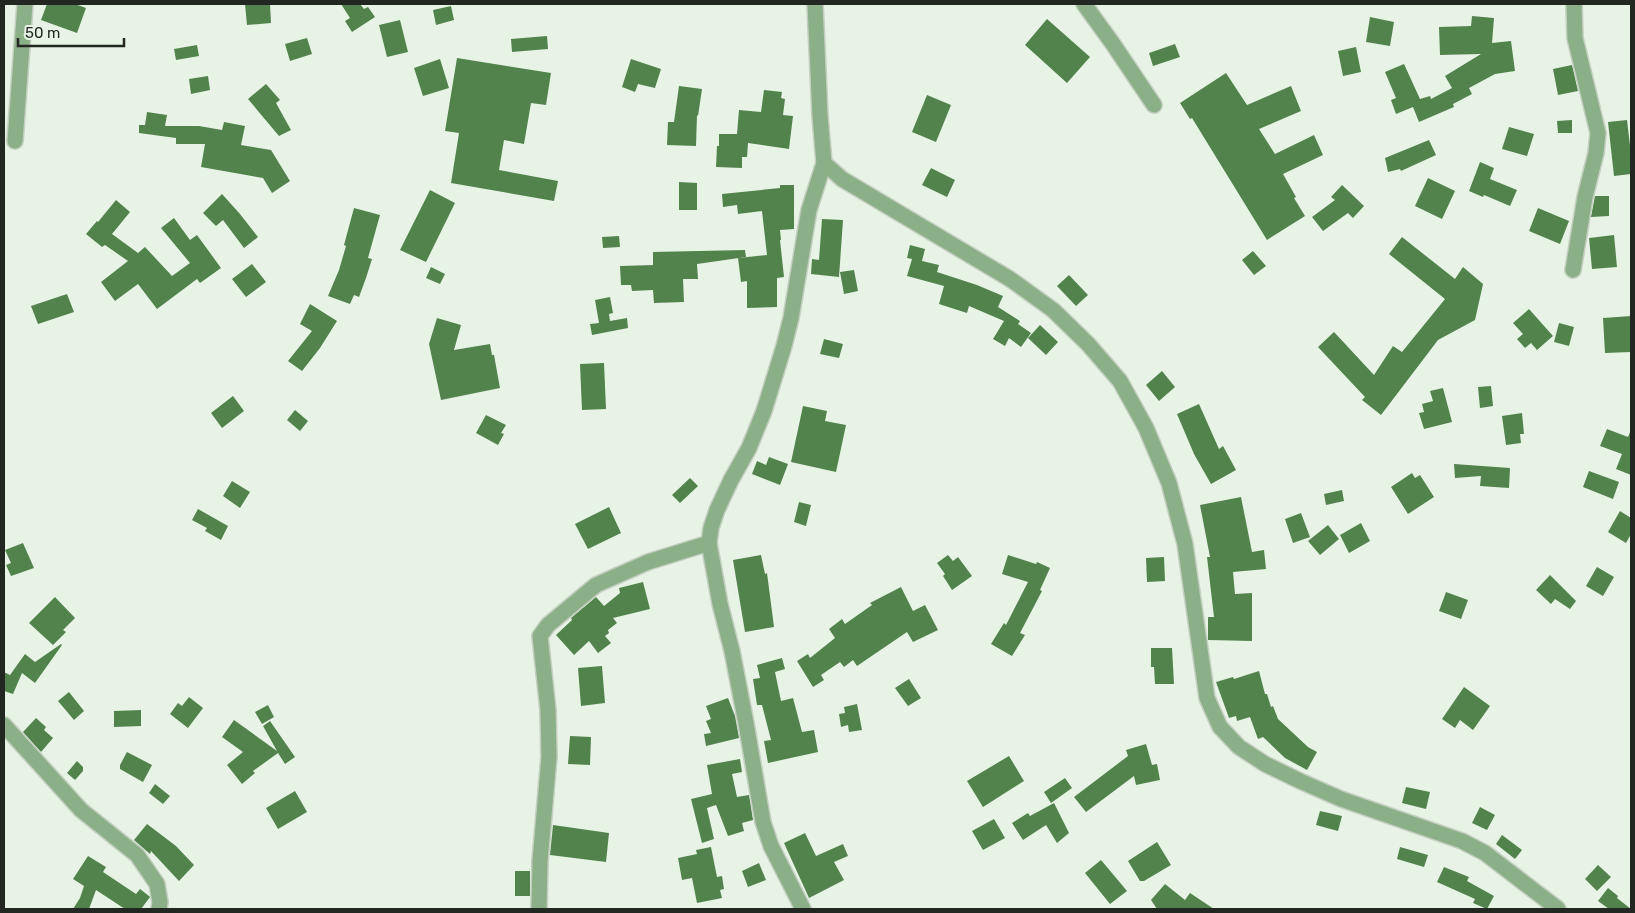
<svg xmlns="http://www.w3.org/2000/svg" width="1635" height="913" viewBox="0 0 1635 913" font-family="Rubik,sans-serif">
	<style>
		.building { fill: #52834d }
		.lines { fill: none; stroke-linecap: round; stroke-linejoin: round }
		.minor-casing { stroke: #c4cfc2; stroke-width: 18 }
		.minor { stroke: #8baf86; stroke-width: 15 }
	</style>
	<rect width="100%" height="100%" fill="#e7f4e5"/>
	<g class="building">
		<polygon points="47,4 75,4 86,8 77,33 41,20"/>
		<polygon points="245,4 270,4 271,23 247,25"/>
		<polygon points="341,4 360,4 364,9 368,7 375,17 352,32 345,21 350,18"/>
		<polygon points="451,6 454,20 436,25 433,10"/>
		<polygon points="1472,16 1494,18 1492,43 1511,41 1515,71 1495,74 1469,88 1472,94 1453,104 1454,107 1419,122 1413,107 1396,114 1391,100 1396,98 1385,72 1404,64 1420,99 1430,96 1431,99 1452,88 1445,76 1481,54 1440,55 1439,27 1471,26"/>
		<polygon points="1370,17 1394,22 1390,46 1366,42"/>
		<polygon points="1047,19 1090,57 1067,83 1025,45"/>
		<polygon points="400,20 408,52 387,57 379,25"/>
		<polygon points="547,36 548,49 512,52 511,39"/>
		<polygon points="307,38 312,54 290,61 285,44"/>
		<polygon points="1175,44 1180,57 1153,66 1149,53"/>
		<polygon points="197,45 199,56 176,60 174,49"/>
		<polygon points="1356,47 1361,72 1343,76 1338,51"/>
		<polygon points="457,58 551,73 546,105 531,103 524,144 504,140 499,170 558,181 554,201 451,183 459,133 445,131"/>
		<polygon points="440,59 449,88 423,96 414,68"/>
		<polygon points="631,59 661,69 655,88 638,84 635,92 622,87"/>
		<polygon points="1572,65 1578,91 1558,95 1553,69"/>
		<polygon points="1226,73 1247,105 1291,86 1301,111 1259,129 1275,154 1314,135 1323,155 1283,174 1296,197 1294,198 1305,216 1267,240 1192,118 1190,119 1180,103"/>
		<polygon points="208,76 210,90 191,94 189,79"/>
		<polygon points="266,84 280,100 276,103 291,130 279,136 248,99"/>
		<polygon points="679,86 702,89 698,116 697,115 696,146 667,145 668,122 674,122"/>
		<polygon points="764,90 782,92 781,98 785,99 783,115 793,116 789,149 748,143 747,157 742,157 742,168 716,167 717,146 719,146 719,134 737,134 739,110 761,112"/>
		<polygon points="927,95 951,105 936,142 912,132"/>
		<polygon points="147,112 167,115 165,126 199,126 222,130 224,122 245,126 241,145 271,150 290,181 272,193 263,178 201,167 205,144 176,144 176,138 139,133 139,125 145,125"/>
		<polygon points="1572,120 1572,133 1558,133 1557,121"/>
		<polygon points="1627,120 1631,154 1631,174 1614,176 1608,122"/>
		<polygon points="1509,127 1534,134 1527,156 1502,149"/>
		<polygon points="1429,140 1436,155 1401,171 1400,169 1388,172 1385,158"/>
		<polygon points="1480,162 1494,168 1490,179 1517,190 1510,206 1484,195 1483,197 1469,191"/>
		<polygon points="931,168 955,180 947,197 922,185"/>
		<polygon points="1428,178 1455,191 1442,219 1415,206"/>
		<polygon points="679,182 697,183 697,210 679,210"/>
		<polygon points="780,185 794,185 794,229 780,230 781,240 780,240 784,277 777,278 777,307 747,308 747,281 741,282 738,258 767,255 762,211 738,214 737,205 723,207 722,194 780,188"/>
		<polygon points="1342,185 1364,206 1353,218 1348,213 1323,231 1312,217 1335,200 1331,197"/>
		<polygon points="430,190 455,203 426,262 400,250"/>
		<polygon points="222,194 240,214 258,237 244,248 223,220 216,226 203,213"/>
		<polygon points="1595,196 1609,196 1609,216 1591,217"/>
		<polygon points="116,200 130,212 112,234 138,253 145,247 172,276 190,263 161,228 174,218 190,240 197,235 221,268 200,283 197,279 157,309 138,284 115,301 101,282 128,261 105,245 102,247 86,234 97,221 98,222"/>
		<polygon points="354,208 380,215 368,258 372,259 366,278 359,297 354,295 350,304 328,296 339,270 346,246 344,245"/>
		<polygon points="1538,208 1569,221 1560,244 1529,231"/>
		<polygon points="822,219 843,220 839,277 811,274 812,259 819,260"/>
		<polygon points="1614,235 1617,267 1592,269 1589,238"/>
		<polygon points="619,236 620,247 603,248 602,237"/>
		<polygon points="1402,237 1455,279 1463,267 1483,284 1475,320 1438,340 1381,415 1362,400 1365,397 1318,347 1334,332 1374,375 1393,346 1402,352 1445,299 1389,254"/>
		<polygon points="910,245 925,249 922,261 939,265 937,272 977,285 1003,296 998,307 1020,321 1018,324 1031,333 1021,347 1009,338 1005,346 993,339 1004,321 969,306 967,313 939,304 944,286 907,276 912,259 907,258"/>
		<polygon points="745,250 746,257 697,264 698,279 683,279 684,302 654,303 653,290 632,291 631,285 621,285 620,266 653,265 653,252"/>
		<polygon points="1253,251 1266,266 1254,275 1242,260"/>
		<polygon points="252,264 266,282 246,297 232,279"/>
		<polygon points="431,267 445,274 440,284 426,278"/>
		<polygon points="854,270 858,291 844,294 840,272"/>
		<polygon points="1069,275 1088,295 1076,306 1057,286"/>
		<polygon points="67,294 74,312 38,324 31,306"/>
		<polygon points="610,297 613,313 609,314 610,321 627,318 628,328 592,335 590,324 599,323 595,300"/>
		<polygon points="310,304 337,321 320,348 302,371 288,361 312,331 300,324"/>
		<polygon points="1529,309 1553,336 1537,350 1531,343 1525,348 1517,339 1523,334 1513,323"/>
		<polygon points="1631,316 1631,352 1605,353 1603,318"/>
		<polygon points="437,318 461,325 454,350 490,344 492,355 494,355 500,388 441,400 429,344"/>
		<polygon points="1559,323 1574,327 1569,346 1554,342"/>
		<polygon points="1040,325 1058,342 1046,355 1028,338"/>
		<polygon points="824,339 843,344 839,358 820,354"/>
		<polygon points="604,363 606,409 582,410 580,364"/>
		<polygon points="1162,371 1175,387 1159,401 1146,385"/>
		<polygon points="1491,386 1493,406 1480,408 1478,387"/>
		<polygon points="1443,388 1452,422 1424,429 1419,413 1424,412 1422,404 1433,401 1430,391"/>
		<polygon points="233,396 244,411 222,428 211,413"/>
		<polygon points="1199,404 1219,449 1223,446 1236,470 1211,484 1194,454 1177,414"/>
		<polygon points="803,406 827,411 825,421 846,425 836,472 791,462"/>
		<polygon points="295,410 308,421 300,431 287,420"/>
		<polygon points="1522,413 1524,434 1520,434 1521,443 1506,445 1502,416"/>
		<polygon points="486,415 506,425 501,433 504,434 498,445 476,433"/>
		<polygon points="1607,429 1628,437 1630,432 1631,432 1631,475 1616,469 1622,454 1600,446"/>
		<polygon points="769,457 788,464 780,485 752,474 757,461 766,465"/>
		<polygon points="1454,464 1510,468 1509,488 1480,486 1481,476 1455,478"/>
		<polygon points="1589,471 1619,482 1613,499 1583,487"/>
		<polygon points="1412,473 1415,478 1420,475 1434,497 1408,514 1391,487"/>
		<polygon points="690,478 698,486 680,503 672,495"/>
		<polygon points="232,481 250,492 240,508 223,496"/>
		<polygon points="1342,490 1344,501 1326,505 1324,494"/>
		<polygon points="1241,497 1252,552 1264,550 1266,569 1233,572 1235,594 1252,593 1252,641 1208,640 1208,617 1214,617 1207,557 1210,557 1200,505"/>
		<polygon points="799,502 811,505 806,526 794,522"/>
		<polygon points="609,507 621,533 588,549 575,524"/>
		<polygon points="198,509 228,526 221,540 205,531 207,528 192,520"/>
		<polygon points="1620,511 1631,518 1631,534 1626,543 1608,532"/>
		<polygon points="1301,513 1310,537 1293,543 1285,519"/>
		<polygon points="1361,523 1370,541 1349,553 1340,535"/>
		<polygon points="1328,525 1339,539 1320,555 1308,541"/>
		<polygon points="23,543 34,568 11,576 6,565 11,563 5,550"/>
		<polygon points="761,555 765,574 767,573 774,627 745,632 733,560"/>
		<polygon points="948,555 953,561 958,557 972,576 952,590 943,576 945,574 937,563"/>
		<polygon points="1008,555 1036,564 1037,562 1050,568 1040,590 1042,591 1020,633 1025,635 1012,656 991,644 1004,623 1006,625 1028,582 1002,574"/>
		<polygon points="1164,557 1165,581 1147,582 1146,558"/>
		<polygon points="1597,567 1614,577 1603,596 1586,586"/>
		<polygon points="1550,575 1576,601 1570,609 1555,599 1551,604 1536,590"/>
		<polygon points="643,582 650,609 613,618 617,623 608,630 609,633 605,636 611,643 598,653 589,641 574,655 556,635 572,620 571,618 596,597 604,606 620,593 619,588"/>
		<polygon points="901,587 913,611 925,605 938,630 913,642 907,632 857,666 853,660 844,667 840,662 821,675 824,680 813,687 797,661 808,654 810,658 835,638 829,629 842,619 845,624 872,605 870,603"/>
		<polygon points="1446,592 1468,600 1461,619 1439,611"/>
		<polygon points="55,597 75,618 63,630 66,632 53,645 29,623"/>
		<polygon points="61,644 62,645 35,683 22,673 13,694 4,691 4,672 10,675 25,654 35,662"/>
		<polygon points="1151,648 1172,648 1174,684 1155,684 1154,667 1151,667"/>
		<polygon points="782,658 785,669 775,672 781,701 793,698 802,732 814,730 818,752 768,763 764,741 771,740 762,705 757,705 753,679 760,678 757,665"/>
		<polygon points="602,666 605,703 581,706 578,668"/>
		<polygon points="1259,671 1265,694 1267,694 1271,707 1273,706 1278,719 1308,747 1317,752 1307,770 1285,758 1263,737 1258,739 1250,717 1237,721 1236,716 1229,718 1216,682 1233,677 1234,679"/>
		<polygon points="909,679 921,698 908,706 895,688"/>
		<polygon points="1464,687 1490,706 1473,730 1460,720 1455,728 1442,719"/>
		<polygon points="69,692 84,711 74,720 58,701"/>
		<polygon points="189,697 203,708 188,728 170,714 178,703 182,706"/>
		<polygon points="728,698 735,716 739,738 706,746 704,734 711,733 706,721 711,719 706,706"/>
		<polygon points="857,704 862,730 849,732 848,725 841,727 839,714 845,713 844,707"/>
		<polygon points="268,705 274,717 262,724 255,712"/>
		<polygon points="141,710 141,726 114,727 114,711"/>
		<polygon points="36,718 46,727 44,730 53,738 41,752 23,732"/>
		<polygon points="234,720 277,751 263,726 270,721 295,757 285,764 278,753 253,771 255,773 242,784 227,765 243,752 222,737"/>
		<polygon points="570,736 591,737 590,765 568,764"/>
		<polygon points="1146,744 1152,765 1157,764 1160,780 1136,785 1134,776 1086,812 1074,797 1128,756 1126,750"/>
		<polygon points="127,752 152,765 143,782 120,769 120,765"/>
		<polygon points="1009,756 1024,781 983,807 967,781"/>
		<polygon points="740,759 742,772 732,774 737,797 749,795 753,820 742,823 744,831 728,836 716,805 707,808 714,839 702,843 691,799 712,794 707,765"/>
		<polygon points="77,761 83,767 83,771 75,780 67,773"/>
		<polygon points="1065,778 1072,788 1051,803 1044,792"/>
		<polygon points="155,784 170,796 163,804 149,793"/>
		<polygon points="1406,787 1430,792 1426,809 1402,803"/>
		<polygon points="295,791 307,812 278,829 266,808"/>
		<polygon points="1054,803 1069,833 1057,843 1046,825 1023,840 1012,823 1028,813 1030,816"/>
		<polygon points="1480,807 1495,815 1487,830 1472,823"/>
		<polygon points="1320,811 1342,816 1338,831 1316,825"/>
		<polygon points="994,819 1005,838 983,850 972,831"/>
		<polygon points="147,824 176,846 194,865 179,881 151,851 150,854 134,840"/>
		<polygon points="553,825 609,833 606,862 550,855"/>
		<polygon points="805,833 816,856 843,844 848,856 834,862 844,880 809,898 784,843"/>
		<polygon points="1502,835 1522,850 1515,859 1496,844"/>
		<polygon points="1157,842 1171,865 1144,881 1140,881 1128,861"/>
		<polygon points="711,847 717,877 722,876 724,889 720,890 722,898 697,903 692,878 682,880 678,858 697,854 696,850"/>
		<polygon points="1400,847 1428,855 1424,867 1397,859"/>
		<polygon points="88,856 106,867 103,872 136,894 140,889 149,896 150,897 141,909 125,909 96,890 89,909 73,909 80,898 84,886 73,879"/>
		<polygon points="1101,860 1127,891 1110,904 1085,873"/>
		<polygon points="759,863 766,880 748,887 742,871"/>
		<polygon points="1598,865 1611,877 1597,891 1585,879"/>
		<polygon points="1444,867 1469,877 1467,881 1494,896 1487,909 1473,903 1475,899 1437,882"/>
		<rect x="515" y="871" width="15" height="25"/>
		<polygon points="1165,884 1185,900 1190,893 1214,909 1157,909 1151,900"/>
		<polygon points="1608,888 1618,896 1617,898 1631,909 1609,909 1598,901"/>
	</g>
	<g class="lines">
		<defs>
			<g id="minor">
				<polyline points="815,4 820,116 824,163 842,179 1010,279 1053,310 1088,344 1120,381 1146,428 1169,483 1185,544 1207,698 1220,727 1239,747 1265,764 1300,781 1341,799 1462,841 1485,853 1558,909"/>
				<polyline points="1084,4 1113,44 1154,105"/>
				<polyline points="15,141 25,4"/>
				<polyline points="1573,270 1585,197 1596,153 1598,133 1575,38 1574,4"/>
				<polyline points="4,725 81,810 137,855 157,884 160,902 159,909"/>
				<polyline points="539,909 540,861 549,757 548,710 540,636 548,625 596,585 648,562 709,543"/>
				<polyline points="803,909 771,846 763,822 746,723 732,651 720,604 709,543 711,528 717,510 731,480 749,448 764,411 784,346 791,318 809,210 824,163"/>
			</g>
		</defs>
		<use href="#minor" class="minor-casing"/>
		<use href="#minor" class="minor"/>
	</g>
	<rect width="1635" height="913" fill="none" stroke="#222722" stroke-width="10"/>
	<path d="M18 38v8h106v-8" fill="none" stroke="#222722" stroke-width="2.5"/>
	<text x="25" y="38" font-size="15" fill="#222722" stroke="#e7f4e5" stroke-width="4" paint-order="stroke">50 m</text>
</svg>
